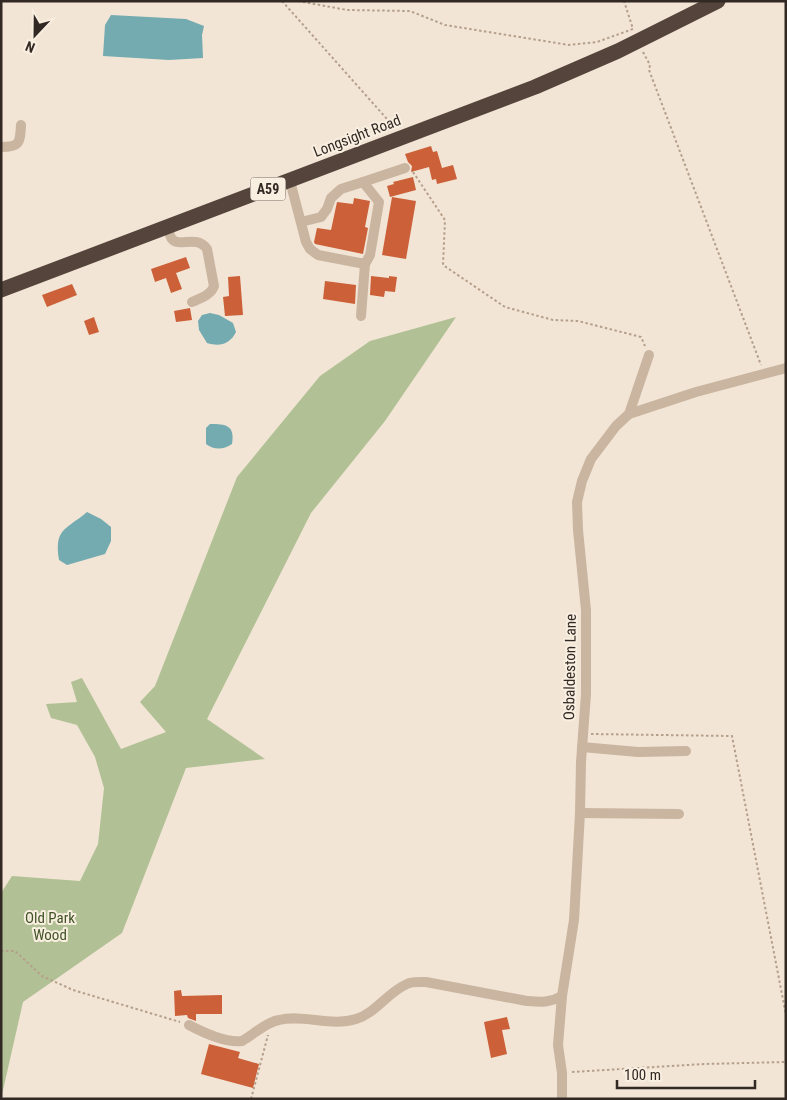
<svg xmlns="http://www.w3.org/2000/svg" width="787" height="1100" viewBox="0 0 787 1100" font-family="'Roboto Condensed',sans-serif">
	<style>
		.green { fill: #b1c195 }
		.water { fill: #73abb0 }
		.building { fill: #cc6039 }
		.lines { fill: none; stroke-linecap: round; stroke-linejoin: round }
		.path { stroke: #b59f8b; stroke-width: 2; stroke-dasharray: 2.5 2.5; stroke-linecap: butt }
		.minor { stroke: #cab5a1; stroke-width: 10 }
		.highway { stroke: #55443b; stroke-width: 15 }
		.labels { text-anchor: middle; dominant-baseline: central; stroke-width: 4; stroke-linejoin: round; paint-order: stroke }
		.shield { fill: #f9efe1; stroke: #6e645d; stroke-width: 1 }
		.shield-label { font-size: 14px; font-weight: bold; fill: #332924 }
		.street-label { font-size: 15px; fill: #332924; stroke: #f9efe1 }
		.park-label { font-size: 15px; fill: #415327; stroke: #f9efe1 }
	</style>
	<rect width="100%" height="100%" fill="#f2e5d5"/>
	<polygon class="green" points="456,317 385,421 311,513 207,719 265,759 186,768 122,933 23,1002 1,1099 1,893 12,876 80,881 98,844 104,788 95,757 77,725 51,718 46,704 77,702 71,682 82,678 121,749 166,732 140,702 155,686 237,477 320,376 370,341"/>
	<g class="water">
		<polygon points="111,15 186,19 204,26 202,35 203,58 169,60 103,56 105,25"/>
		<path d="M210 313 219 315 233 323 236 332C230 344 220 347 207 343L199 330 198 321 202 315Z"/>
		<path d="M210 424C226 424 235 425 232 444 223 450 214 450 206 444V428Z"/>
		<path d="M87 512 101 519 111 527V541L105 554 67 565 59 560C54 528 66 530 87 512Z"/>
	</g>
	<g class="building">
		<polygon points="431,146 433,152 437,151 442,168 453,165 457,179 437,184 436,179 432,180 429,167 411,172 412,166 408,162 405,154"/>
		<polygon points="413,177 416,190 390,197 387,186 394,184 393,182"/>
		<polygon points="392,197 416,201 406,259 382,255"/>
		<polygon points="354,198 370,201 365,227 368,228 363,254 315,244 314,242 317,228 331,230 337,202 353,204"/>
		<polygon points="186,257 190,268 176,273 182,289 171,293 166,278 155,282 151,269"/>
		<polygon points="240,276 243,315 225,316 223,297 229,296 228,277"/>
		<polygon points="371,276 389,278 389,276 397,277 395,292 385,291 384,297 370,295"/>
		<polygon points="325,281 356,285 355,304 323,299"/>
		<polygon points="72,284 77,295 47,307 42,295"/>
		<polygon points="190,308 192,320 176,322 174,311"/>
		<polygon points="94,317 99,332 89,335 84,321"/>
		<polygon points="181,990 182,996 222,995 222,1014 196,1014 196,1021 188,1018 187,1015 175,1016 174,991"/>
		<polygon points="507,1017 510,1029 502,1030 507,1054 491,1058 484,1022"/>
		<polygon points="209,1044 240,1052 238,1058 259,1064 253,1088 201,1074"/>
	</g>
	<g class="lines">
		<g class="path">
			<polyline points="282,1 395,128"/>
			<polyline points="298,1 347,10 410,11 445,25 569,45 597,42 633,29 624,1"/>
			<polyline points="643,52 650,65 649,70 761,365"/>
			<polyline points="413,172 445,220 443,265 505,307 553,320 578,321 641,337 645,346"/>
			<polyline points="591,734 732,736 786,1015"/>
			<polyline points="1,951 15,951 42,976 73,990 180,1022"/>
			<polyline points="572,1072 704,1064 786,1062"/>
			<polyline points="251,1099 268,1035"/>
		</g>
		<g class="minor">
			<path d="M1 147C20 147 20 143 21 125"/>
			<polyline points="290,181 306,242 310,249 318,255 365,264 370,255 379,202 363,182 341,189 331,198 327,209 321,217 301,222"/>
			<polyline points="363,182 405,168"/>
			<path d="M167 227C169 230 170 237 172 239 179 248 197 234 207 249L214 286C211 295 201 298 192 302"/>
			<polyline points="361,316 365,264"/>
			<polyline points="629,414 649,355"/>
			<polyline points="582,747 638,752 686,751"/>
			<polyline points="580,813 679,814"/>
			<path d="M189 1025C204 1033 225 1043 242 1041 253 1035 266 1022 279 1020 304 1014 331 1027 356 1019 376 1013 388 992 407 984 412 981 420 982 426 982L527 1001C540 1002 550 1003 562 996"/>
			<polyline points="562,1099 562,1073 558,1045 562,996 574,920 580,813 581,762 586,694 586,610 578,530 577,502 582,481 591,459 616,426 629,414 696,392 786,368"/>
		</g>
		<polyline class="highway" points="1,290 535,87 618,51 718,1"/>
	</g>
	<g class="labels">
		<rect class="shield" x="250.5" y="177.5" width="35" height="23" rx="4"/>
		<g class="shield-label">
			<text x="268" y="189">A59</text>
		</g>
		<g class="street-label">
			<text transform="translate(357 136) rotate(-21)">Longsight Road</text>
			<text transform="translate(570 667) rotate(-89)">Osbaldeston Lane</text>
		</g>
		<g class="park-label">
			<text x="50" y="918">Old Park<tspan x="50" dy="17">Wood</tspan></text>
		</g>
	</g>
	<rect width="787" height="1100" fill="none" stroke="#332924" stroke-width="5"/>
	<g transform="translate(35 35) rotate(202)" stroke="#f9efe1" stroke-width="4" paint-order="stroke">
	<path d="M0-4L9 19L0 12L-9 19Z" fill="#332924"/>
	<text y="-8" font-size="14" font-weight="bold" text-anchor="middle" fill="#332924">N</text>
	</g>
	<path d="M617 1080v8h138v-8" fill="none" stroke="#332924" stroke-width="2.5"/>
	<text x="624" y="1080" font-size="15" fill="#332924" stroke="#f9efe1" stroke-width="4" paint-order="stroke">100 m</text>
</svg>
